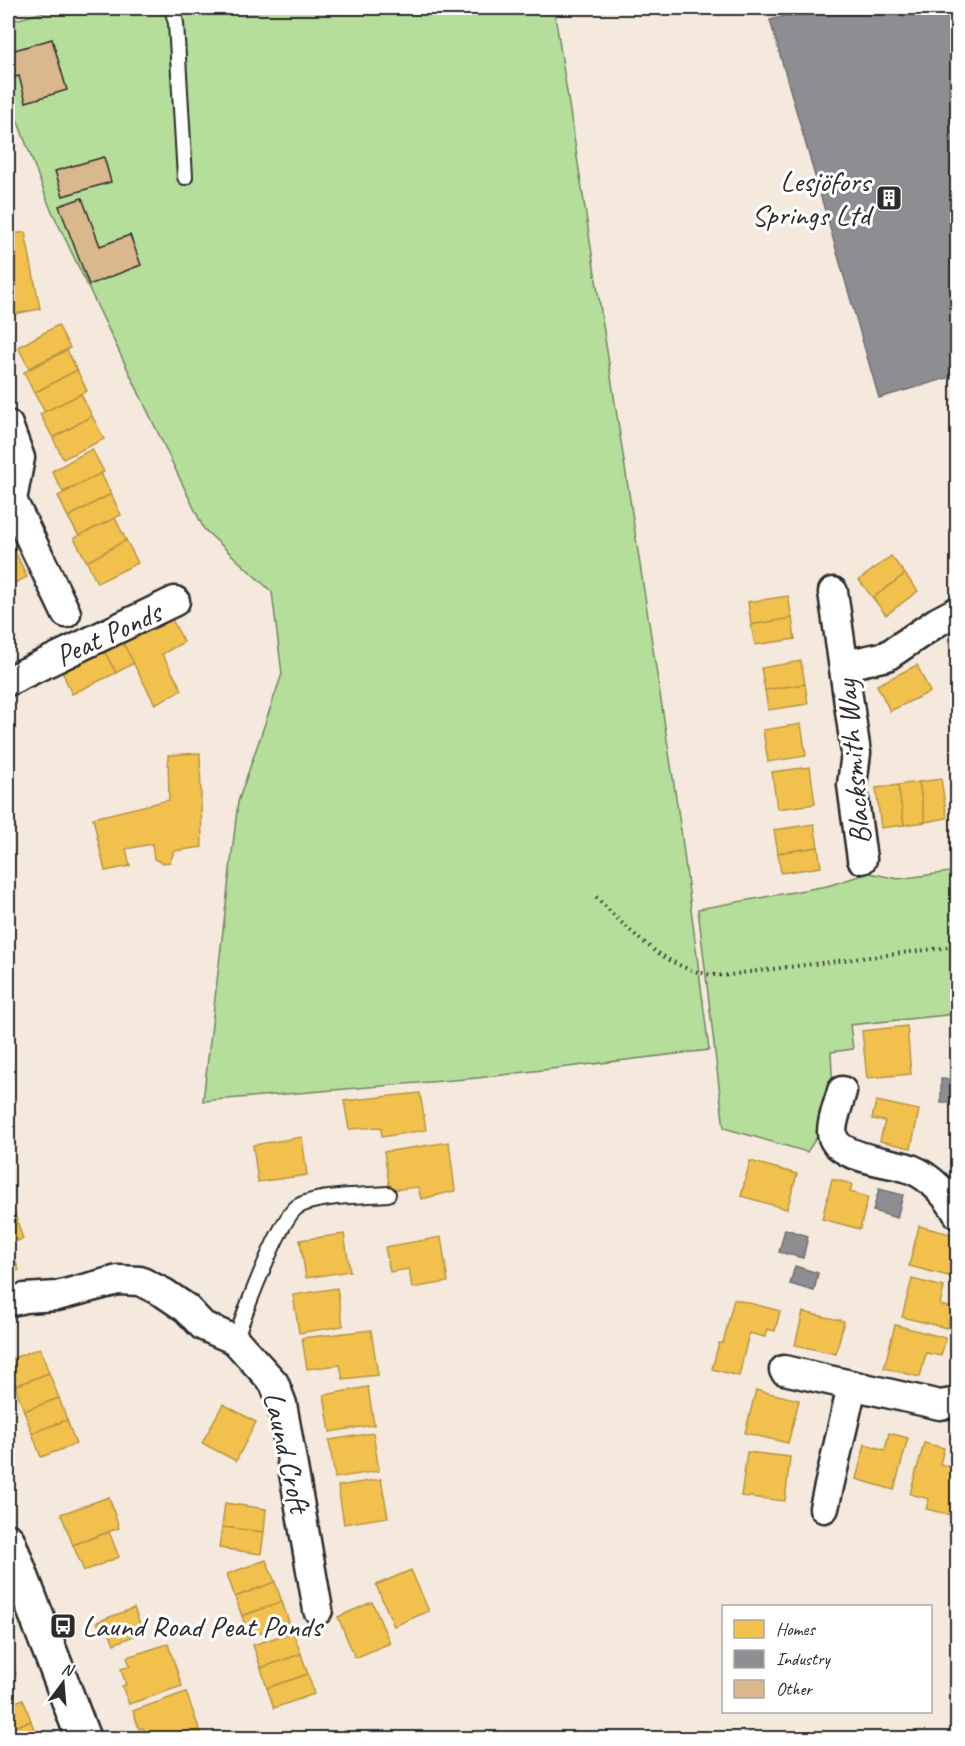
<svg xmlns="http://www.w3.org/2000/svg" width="965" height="1746" viewBox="0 0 965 1746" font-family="Caveat,sans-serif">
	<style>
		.green { fill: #b5de9b; stroke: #708463; stroke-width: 1.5 }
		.homes { fill: #f2c14e; stroke: #b69444; stroke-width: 1.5 }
		.industry { fill: #8d8d92; stroke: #707073; stroke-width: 1.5 }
		.building { fill: #dab78c; stroke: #2b2b2b; stroke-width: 1.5 }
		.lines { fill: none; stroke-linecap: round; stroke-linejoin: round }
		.lane-casing { stroke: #2b2b2b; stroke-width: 18 }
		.street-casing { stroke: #2b2b2b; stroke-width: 33 }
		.secondary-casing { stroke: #2b2b2b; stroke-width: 38 }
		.path { stroke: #2b2b2b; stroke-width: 4; stroke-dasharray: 1.5 4.5; stroke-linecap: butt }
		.lane { stroke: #fff; stroke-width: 14 }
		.street { stroke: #fff; stroke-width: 28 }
		.secondary { stroke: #fff; stroke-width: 33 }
		.labels { text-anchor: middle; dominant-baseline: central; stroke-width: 6; stroke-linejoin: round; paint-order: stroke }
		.poi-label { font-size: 30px; fill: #2b2b2b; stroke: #fff; text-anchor: end }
		.street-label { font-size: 30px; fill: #2b2b2b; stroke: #fff }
	</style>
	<rect width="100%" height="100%" fill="#f4e9dc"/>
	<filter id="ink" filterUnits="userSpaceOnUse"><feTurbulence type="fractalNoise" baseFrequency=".0167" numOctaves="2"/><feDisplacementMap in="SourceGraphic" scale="12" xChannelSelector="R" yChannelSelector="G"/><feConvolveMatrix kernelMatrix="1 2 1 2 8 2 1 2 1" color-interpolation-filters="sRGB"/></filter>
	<g filter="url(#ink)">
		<g class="green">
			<polygon points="59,8 554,8 681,830 709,1050 477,1078 203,1101 238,802 282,674 272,592 204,529 49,205 8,95 8,22"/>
			<polygon points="957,871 957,1011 956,1014 850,1025 853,1049 831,1052 833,1093 819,1134 807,1152 724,1128 698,909 827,886 869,873 898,879"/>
		</g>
		<g class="homes">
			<polygon points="25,232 40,309 9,315 8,235"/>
			<polygon points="58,325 70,348 29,368 18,347"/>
			<polygon points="67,350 77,370 34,393 24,372"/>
			<polygon points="77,370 87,391 45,412 34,393"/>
			<polygon points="81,394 92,416 53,438 40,414"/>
			<polygon points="92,416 104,439 63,459 53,438"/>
			<polygon points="92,449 104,472 63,492 52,471"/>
			<polygon points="101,473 111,494 68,517 58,496"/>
			<polygon points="111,494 121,515 79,536 68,517"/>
			<polygon points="115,518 126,540 87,562 74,538"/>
			<polygon points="126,540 138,563 97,583 87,562"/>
			<polygon points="10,541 27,577 8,586 8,542"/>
			<polygon points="891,556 905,574 873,598 859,580"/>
			<polygon points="905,574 918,591 886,615 873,598"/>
			<polygon points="788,596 792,618 751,625 748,602"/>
			<polygon points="169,614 184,642 162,654 182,690 155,704 121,640"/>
			<polygon points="792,618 795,639 755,645 751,625"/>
			<polygon points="121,640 134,663 116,673 103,649"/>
			<polygon points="103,649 116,673 72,694 61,669"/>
			<polygon points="801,661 805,684 765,690 761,668"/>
			<polygon points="917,665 930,692 890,711 877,685"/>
			<polygon points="805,684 808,704 768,710 765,690"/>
			<polygon points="801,724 806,756 768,762 763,730"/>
			<polygon points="200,753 202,847 174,851 170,862 162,863 154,859 152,844 126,849 130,866 105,871 93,818 169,800 168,755"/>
			<polygon points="810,767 815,804 777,809 772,772"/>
			<polygon points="941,779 947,818 925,822 919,782"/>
			<polygon points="919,782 925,822 904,825 898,785"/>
			<polygon points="898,785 904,825 881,828 876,788"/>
			<polygon points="814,824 818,847 778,853 774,830"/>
			<polygon points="818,847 821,867 781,873 778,853"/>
			<polygon points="907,1026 911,1074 867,1078 862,1031"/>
			<polygon points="420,1093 426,1130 382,1137 381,1127 349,1129 344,1101"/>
			<polygon points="876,1101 919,1110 911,1148 880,1141 885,1121 872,1119"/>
			<polygon points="302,1137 307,1175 258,1182 253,1145"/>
			<polygon points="449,1142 455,1191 421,1199 418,1187 390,1190 384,1152"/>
			<polygon points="750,1161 797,1174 787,1209 741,1196"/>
			<polygon points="832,1179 852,1184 850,1192 868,1197 860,1229 822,1219"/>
			<polygon points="13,1208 23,1239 8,1244 8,1211"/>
			<polygon points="919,1226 958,1236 958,1245 949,1276 909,1266"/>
			<polygon points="344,1234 350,1271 306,1278 300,1240"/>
			<polygon points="441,1237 448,1282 412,1288 409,1269 390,1272 385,1247"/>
			<polygon points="8,1243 19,1270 8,1274"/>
			<polygon points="912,1279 944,1287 940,1305 952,1308 947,1328 902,1317"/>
			<polygon points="337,1288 343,1326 299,1333 293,1295"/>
			<polygon points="734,1299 780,1311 775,1331 767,1329 765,1337 749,1333 739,1376 712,1369 719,1343 723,1343"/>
			<polygon points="803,1312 844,1321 836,1354 795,1345"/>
			<polygon points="895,1325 946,1338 941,1356 926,1353 920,1377 884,1368"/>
			<polygon points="371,1330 378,1375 343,1379 340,1365 307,1369 302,1338"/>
			<polygon points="40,1348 49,1373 15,1386 8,1367 8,1360"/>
			<polygon points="49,1373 59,1398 24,1411 15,1386"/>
			<polygon points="368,1387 374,1425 330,1432 324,1395"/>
			<polygon points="756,1390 799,1400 788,1443 745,1433"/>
			<polygon points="59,1398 67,1420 32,1433 24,1411"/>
			<polygon points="223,1404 256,1422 236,1461 202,1443"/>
			<polygon points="67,1420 76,1444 41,1457 32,1433"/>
			<polygon points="373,1433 379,1471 335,1478 329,1440"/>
			<polygon points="889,1433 908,1438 894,1490 856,1479 865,1444 885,1450"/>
			<polygon points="924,1443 944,1448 940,1464 958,1469 958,1491 951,1515 926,1509 929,1499 910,1494"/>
			<polygon points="747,1452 790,1457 785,1501 741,1496"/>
			<polygon points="381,1479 388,1517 344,1524 338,1486"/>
			<polygon points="109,1497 119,1528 73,1545 61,1514"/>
			<polygon points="225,1503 266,1509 264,1532 222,1527"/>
			<polygon points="222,1527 264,1532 261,1554 219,1548"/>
			<polygon points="109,1532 119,1557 84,1571 73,1545"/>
			<polygon points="266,1560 275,1582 235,1597 227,1574"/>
			<polygon points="411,1570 429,1611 394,1626 376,1585"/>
			<polygon points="275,1582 282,1602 242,1616 235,1597"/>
			<polygon points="282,1602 289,1622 249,1637 242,1616"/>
			<polygon points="372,1602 390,1643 355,1658 338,1617"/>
			<polygon points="134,1608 143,1632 114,1644 108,1628 101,1631 97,1622"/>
			<polygon points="293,1632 301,1654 261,1668 253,1645"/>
			<polygon points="168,1644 182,1686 129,1704 122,1686 126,1685 121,1669 130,1666 127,1657"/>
			<polygon points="8,1653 16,1674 8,1677"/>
			<polygon points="301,1654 308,1674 267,1688 261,1668"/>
			<polygon points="308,1674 314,1694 274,1708 267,1688"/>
			<polygon points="186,1692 201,1734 189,1738 147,1738 143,1728 139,1729 133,1711"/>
			<polygon points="23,1699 31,1721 8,1729 8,1705"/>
			<polygon points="31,1721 37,1738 8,1738 8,1729"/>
		</g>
		<g class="industry">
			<polygon points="815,8 958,8 958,375 879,398 770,20"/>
			<polygon points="941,1079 958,1080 958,1103 941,1103"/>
			<polygon points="879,1189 903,1195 897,1218 873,1211"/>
			<polygon points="785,1229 808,1236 803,1258 779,1252"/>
			<polygon points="795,1266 818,1273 814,1291 790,1284"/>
		</g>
		<g class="building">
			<polygon points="52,39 67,90 26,102 19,76 12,78 8,63 8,52"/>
			<polygon points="104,157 111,182 63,196 55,171"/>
			<polygon points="82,198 100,246 130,235 141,265 89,285 59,206"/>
		</g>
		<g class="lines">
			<defs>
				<g id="lane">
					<polyline points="172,8 176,23 185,177"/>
					<path d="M235 1340C244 1315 279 1220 297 1207 315 1195 365 1196 388 1194"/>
				</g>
				<g id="street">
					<polyline points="8,425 20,458 12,500 8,502"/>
					<polyline points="12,500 66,613"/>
					<polyline points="833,592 856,753 852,785 862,859"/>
					<polyline points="845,665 887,656 937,622 958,611"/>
					<polyline points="8,681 175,601"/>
					<path d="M842 1091C839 1103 832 1119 832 1132 833 1159 891 1161 911 1169 931 1177 948 1196 958 1214"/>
					<polyline points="8,1302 25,1298 57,1296 118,1280 140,1281 164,1293 186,1308 203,1326 235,1340 274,1383 282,1404 318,1610"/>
					<polyline points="784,1370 940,1405 958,1402"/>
					<polyline points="824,1508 852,1386"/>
				</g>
				<polyline id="secondary" points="8,1541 83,1738"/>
			</defs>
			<use href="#lane" class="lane-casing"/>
			<use href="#street" class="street-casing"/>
			<use href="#secondary" class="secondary-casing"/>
			<path class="path" d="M596 897C633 935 683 987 741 973L958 946"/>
			<use href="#lane" class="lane"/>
			<use href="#street" class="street"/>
			<use href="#secondary" class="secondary"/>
		</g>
	</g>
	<defs>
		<symbol id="building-square" viewBox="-11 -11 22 22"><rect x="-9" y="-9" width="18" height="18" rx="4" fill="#2b2b2b" stroke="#fff"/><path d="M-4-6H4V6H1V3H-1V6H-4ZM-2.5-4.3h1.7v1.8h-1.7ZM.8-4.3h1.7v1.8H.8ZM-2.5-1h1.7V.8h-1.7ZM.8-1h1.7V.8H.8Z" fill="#fff"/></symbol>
		<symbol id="bus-square" viewBox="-11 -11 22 22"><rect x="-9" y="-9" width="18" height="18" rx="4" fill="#2b2b2b" stroke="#fff"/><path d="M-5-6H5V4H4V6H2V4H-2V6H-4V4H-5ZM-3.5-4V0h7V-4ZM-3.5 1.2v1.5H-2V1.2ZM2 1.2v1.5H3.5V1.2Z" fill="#fff"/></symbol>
	</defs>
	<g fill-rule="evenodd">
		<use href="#building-square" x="874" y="183" width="30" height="30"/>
		<use href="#bus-square" x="48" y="1611" width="30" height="30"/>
	</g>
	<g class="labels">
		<g class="poi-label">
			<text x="870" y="181">Lesjöfors<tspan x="870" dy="34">Springs Ltd</tspan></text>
			<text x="82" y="1626" text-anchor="start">Laund Road Peat Ponds</text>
		</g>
		<g class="street-label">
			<text transform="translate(108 634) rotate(-25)">Peat Ponds</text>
			<text transform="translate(853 762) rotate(-95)">Blacksmith Way</text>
			<text transform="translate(287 1452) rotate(77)">Laund Croft</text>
		</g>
	</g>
	<rect width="965" height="1746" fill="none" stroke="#fff" stroke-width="30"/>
	<rect x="15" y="15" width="935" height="1716" fill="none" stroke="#2b2b2b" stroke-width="2" filter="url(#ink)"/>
	<rect x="722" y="1605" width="210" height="108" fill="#ffffff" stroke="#aaaaaa" stroke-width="1.5"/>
	<rect x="734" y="1620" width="30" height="18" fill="#f2c14e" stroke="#aaaaaa" stroke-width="1.5"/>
	<text x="776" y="1635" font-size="18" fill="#2b2b2b">Homes</text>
	<rect x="734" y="1650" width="30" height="18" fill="#8d8d92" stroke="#aaaaaa" stroke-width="1.5"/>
	<text x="776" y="1665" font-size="18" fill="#2b2b2b">Industry</text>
	<rect x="734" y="1680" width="30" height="18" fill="#dab78c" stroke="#aaaaaa" stroke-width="1.5"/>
	<text x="776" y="1695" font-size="18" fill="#2b2b2b">Other</text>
	<g transform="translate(63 1683) rotate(16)" stroke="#ffffff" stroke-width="4.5" paint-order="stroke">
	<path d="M0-4.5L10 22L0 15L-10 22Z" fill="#2b2b2b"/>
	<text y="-9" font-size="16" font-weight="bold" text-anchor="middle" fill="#2b2b2b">N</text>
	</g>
</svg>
